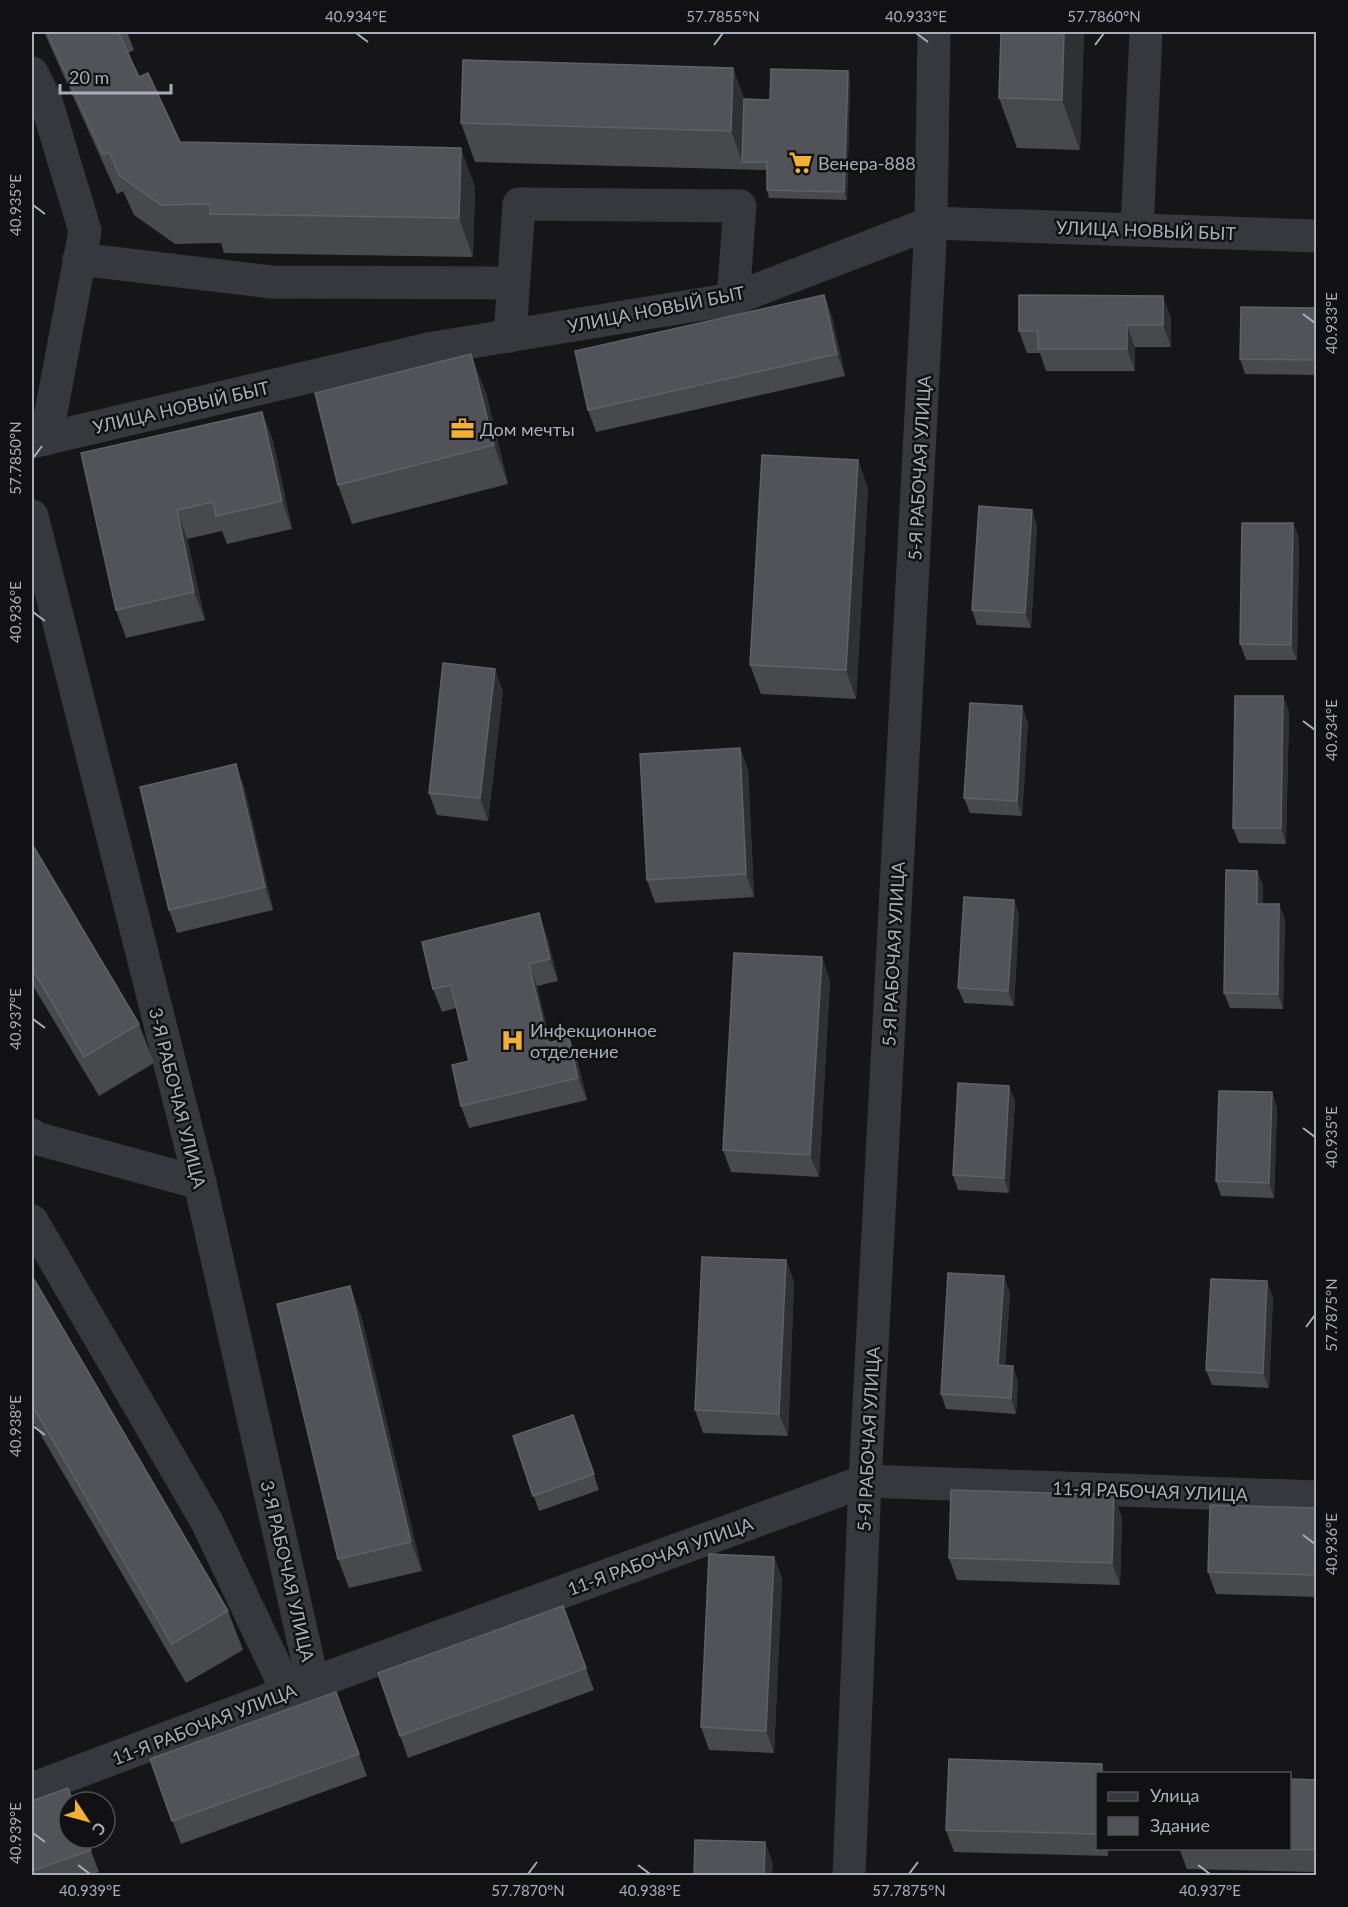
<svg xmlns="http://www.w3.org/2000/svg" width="1348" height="1907" viewBox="0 0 1348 1907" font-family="Lato,sans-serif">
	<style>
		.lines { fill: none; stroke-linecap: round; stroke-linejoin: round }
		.minor { stroke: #37383d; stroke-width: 33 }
		.wall { fill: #47494d }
		.shaded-wall { fill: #2f3033 }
		.building { fill: #525359; stroke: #5f6168; stroke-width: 1.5 }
		.ticks { fill: none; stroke: #a8adb8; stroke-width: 2 }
		.labels { text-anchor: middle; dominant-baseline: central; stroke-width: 5; stroke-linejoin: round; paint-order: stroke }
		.poi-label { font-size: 18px; fill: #a8adb8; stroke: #111113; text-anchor: start }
		.street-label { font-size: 18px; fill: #a8adb8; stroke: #111113 }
		.neatline { fill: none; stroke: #a8adb8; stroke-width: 2 }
		.ticks-label { font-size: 15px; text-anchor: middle; fill: #a8adb8 }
	</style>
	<rect width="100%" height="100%" fill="#161618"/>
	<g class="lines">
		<g class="minor">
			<polyline points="32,73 46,101 85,231 46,439"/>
			<polyline points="1137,230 1146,32"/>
			<polyline points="79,259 271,282 513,283"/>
			<polyline points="510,336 519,204 740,206 733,299"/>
			<polyline points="32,442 428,349 733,299 931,223 1316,236"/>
			<polyline points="32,516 200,1183 313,1683"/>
			<polyline points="32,1135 35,1138 200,1183"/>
			<polyline points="32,1221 207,1522 288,1693"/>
			<polyline points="32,1789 313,1683 865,1481 1316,1497"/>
			<polyline points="849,1876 865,1481 931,223 934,32"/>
		</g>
	</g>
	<g class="wall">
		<polygon points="44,32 127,32 134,50 128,53 139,77 180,142 475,187 473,257 224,253 221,243 175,244 134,215 123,191 117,194"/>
		<polygon points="1084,32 1080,150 1017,148 999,98"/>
		<polygon points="733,68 744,99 770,100 848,71 850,79 847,200 769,198 767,190 767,170 475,162 461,123"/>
		<polygon points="824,295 832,317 845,376 596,432 588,410"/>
		<polygon points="1317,308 1317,375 1245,374 1240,359"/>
		<polygon points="1171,318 1171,347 1135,347 1135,371 1046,371 1040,353 1027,353 1019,331"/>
		<polygon points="486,393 508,484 352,524 338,485"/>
		<polygon points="262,412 273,441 292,529 227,544 222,531 187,539 205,620 126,638 116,610 81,453"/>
		<polygon points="858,460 868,489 856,699 761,694 750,665"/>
		<polygon points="1293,523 1299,539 1297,660 1246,660 1240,644"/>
		<polygon points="1037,525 1031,628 977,625 972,610"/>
		<polygon points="503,691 488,821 437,815 429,793"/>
		<polygon points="1283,696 1289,712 1286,844 1239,843 1233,828"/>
		<polygon points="1028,722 1022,816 970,813 964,798"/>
		<polygon points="740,748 748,770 754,897 655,903 647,880"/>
		<polygon points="244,786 273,910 177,933 169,910"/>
		<polygon points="32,844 139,1024 154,1063 99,1096 32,984"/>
		<polygon points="1257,871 1263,886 1263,904 1285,919 1283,1009 1230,1008 1224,993"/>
		<polygon points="1014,900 1019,915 1014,1006 964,1003 958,988"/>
		<polygon points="547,936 558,981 537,986 550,1042 577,1060 587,1100 469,1128 461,1106 469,1061 456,1008 442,1012 433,989"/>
		<polygon points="830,980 819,1177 731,1172 723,1150"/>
		<polygon points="1272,1092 1277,1108 1274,1198 1221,1196 1216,1181"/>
		<polygon points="1015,1101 1009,1193 958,1190 953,1175"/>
		<polygon points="786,1260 794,1282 788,1436 703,1433 695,1410"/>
		<polygon points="32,1276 228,1611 243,1650 186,1683 32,1420"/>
		<polygon points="1010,1292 1005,1366 1018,1381 1016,1414 946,1409 941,1394"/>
		<polygon points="1273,1297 1269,1388 1212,1385 1206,1370"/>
		<polygon points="361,1315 422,1571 349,1588 338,1559"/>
		<polygon points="573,1415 599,1490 539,1511 513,1436"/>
		<polygon points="1317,1508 1317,1597 1216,1594 1208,1572"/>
		<polygon points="1122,1517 1120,1585 957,1580 949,1558"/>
		<polygon points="774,1557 782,1579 774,1753 709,1750 701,1727"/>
		<polygon points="563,1606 594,1690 408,1758 378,1673"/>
		<polygon points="336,1692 367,1776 181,1844 150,1759"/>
		<polygon points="1098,1773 1098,1848 1108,1848 1108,1856 954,1852 946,1830"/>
		<polygon points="1317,1780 1317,1872 1187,1869 1179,1848 1290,1848"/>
		<polygon points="32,1801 86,1838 99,1872 90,1875 32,1875"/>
	</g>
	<g class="shaded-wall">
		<polygon points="1064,32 1084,32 1080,150 1062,100"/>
		<polygon points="733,68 747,107 742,162 745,170 731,131"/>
		<polygon points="848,71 850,79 847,200 844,192"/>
		<polygon points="461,148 475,187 473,257 459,218"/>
		<polygon points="824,295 832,317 845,376 837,354"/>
		<polygon points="1163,296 1171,318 1171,347 1163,325"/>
		<polygon points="1127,325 1135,347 1135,371 1127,349"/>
		<polygon points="471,354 486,393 508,484 494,445"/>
		<polygon points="262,412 273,441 292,529 282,501"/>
		<polygon points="858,460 868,489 856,699 846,670"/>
		<polygon points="177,510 187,539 205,620 194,592"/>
		<polygon points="1032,510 1037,525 1031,628 1025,613"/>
		<polygon points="1293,523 1299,539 1297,660 1291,645"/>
		<polygon points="495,669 503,691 488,821 480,798"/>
		<polygon points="1283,696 1289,712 1286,844 1281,828"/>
		<polygon points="1022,706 1028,722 1022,816 1017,801"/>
		<polygon points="740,748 748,770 754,897 746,874"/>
		<polygon points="236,764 244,786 273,910 265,887"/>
		<polygon points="1257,871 1263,886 1263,919 1257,904"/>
		<polygon points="1014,900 1019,915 1014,1006 1008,991"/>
		<polygon points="1279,904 1285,919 1283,1009 1278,994"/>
		<polygon points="539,913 547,936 558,981 550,959"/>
		<polygon points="822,957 830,980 819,1177 810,1155"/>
		<polygon points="529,964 537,986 556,1065 548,1043"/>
		<polygon points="569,1038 577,1060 587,1100 578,1078"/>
		<polygon points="1009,1086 1015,1101 1009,1193 1004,1178"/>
		<polygon points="1272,1092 1277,1108 1274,1198 1269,1183"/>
		<polygon points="786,1260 794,1282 788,1436 779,1414"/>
		<polygon points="1004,1276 1010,1292 1004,1381 998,1365"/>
		<polygon points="1267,1281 1273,1297 1269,1388 1263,1373"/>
		<polygon points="350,1286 361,1315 422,1571 411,1542"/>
		<polygon points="1013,1366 1018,1381 1016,1414 1011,1398"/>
		<polygon points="1114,1495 1122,1517 1120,1585 1112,1563"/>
		<polygon points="774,1557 782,1579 774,1753 766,1731"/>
		<polygon points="1102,1764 1105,1773 1101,1773"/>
		<polygon points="765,1842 773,1864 772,1875 764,1875"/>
	</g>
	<g class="building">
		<polygon points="47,32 118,32 139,77 148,73 180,142 461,148 459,218 210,214 210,204 161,205 120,176 109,152 103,155"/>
		<polygon points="1001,32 1064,32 1062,100 999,98"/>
		<polygon points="463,60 733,68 731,131 461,123"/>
		<polygon points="771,69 848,71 844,192 767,190 767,162 742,162 744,99 770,100"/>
		<polygon points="824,295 837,354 588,410 575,351"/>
		<polygon points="1019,295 1163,296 1163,325 1127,325 1127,349 1038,349 1038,331 1019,331"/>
		<polygon points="1241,307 1317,308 1317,360 1240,359"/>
		<polygon points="471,354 494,445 338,485 315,393"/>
		<polygon points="262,412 282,501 216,516 213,502 177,510 194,592 116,610 81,453"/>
		<polygon points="762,455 858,460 846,670 750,665"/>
		<polygon points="979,506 1032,510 1025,613 972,610"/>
		<polygon points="1242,523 1293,523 1291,645 1240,644"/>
		<polygon points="443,663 495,669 480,798 429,793"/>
		<polygon points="1235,696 1283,696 1281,828 1233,828"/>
		<polygon points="970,703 1022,706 1017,801 964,798"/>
		<polygon points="740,748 746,874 647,880 640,754"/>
		<polygon points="236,764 265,887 169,910 140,787"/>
		<polygon points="32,844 139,1024 84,1057 32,968"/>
		<polygon points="1226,870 1257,871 1257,904 1279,904 1278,994 1224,993"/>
		<polygon points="964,897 1014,900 1008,991 958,988"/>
		<polygon points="539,913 550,959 529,964 548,1043 569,1038 578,1078 461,1106 452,1065 469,1061 451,985 433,989 422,942"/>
		<polygon points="734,953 822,957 810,1155 723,1150"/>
		<polygon points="958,1083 1009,1086 1004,1178 953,1175"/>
		<polygon points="1219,1091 1272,1092 1269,1183 1216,1181"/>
		<polygon points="702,1257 786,1260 779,1414 695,1410"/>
		<polygon points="948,1273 1004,1276 998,1365 1013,1366 1011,1398 941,1394"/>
		<polygon points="32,1276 228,1611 172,1644 32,1405"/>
		<polygon points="1211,1279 1267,1281 1263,1373 1206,1370"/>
		<polygon points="350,1286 411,1542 338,1559 277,1304"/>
		<polygon points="573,1415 594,1474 533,1496 513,1436"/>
		<polygon points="951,1490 1114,1495 1112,1563 949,1558"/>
		<polygon points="1210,1505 1317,1508 1317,1575 1208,1572"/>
		<polygon points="709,1554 774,1557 766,1731 701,1727"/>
		<polygon points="563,1606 586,1668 400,1736 378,1673"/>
		<polygon points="336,1692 359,1754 172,1821 150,1759"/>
		<polygon points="949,1759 1102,1764 1101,1773 1098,1773 1098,1834 946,1830"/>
		<polygon points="1290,1779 1317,1780 1317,1850 1254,1848 1290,1848"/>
		<polygon points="68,1788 73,1802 69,1802 69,1838 86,1838 91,1850 32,1871 32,1801"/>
		<polygon points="695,1840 765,1842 764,1875 694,1875"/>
	</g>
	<path class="ticks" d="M356 33 368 42M916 33 928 42M714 45 723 33M1095 45 1104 33M33 205 45 214M1303 314 1315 323M33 458 42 446M33 612 45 621M1303 721 1315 730M33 1019 45 1028M1303 1128 1315 1137M1306 1327 1315 1315M33 1426 45 1435M1303 1535 1315 1544M33 1833 45 1842M78 1865 90 1874M638 1865 650 1874M1198 1865 1210 1874M528 1874 537 1862M909 1874 918 1862"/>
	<defs>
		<symbol id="supermarket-bare" viewBox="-9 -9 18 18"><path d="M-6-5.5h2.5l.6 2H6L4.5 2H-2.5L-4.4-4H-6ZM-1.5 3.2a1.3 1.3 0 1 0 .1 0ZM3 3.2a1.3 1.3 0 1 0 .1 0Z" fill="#f2b134" stroke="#111113" stroke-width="2.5" paint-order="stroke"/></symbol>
		<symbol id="office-bare" viewBox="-9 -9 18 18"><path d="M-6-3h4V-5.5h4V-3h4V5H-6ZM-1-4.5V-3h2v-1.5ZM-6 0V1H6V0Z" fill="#f2b134" stroke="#111113" stroke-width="2.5" paint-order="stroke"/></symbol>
		<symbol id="hospital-bare" viewBox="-9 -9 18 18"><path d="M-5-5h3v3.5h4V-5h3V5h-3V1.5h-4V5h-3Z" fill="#f2b134" stroke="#111113" stroke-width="2.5" paint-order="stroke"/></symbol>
	</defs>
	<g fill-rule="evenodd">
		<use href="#supermarket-bare" x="784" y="146" width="33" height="33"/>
		<use href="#office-bare" x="446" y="412" width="33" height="33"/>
		<use href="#hospital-bare" x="496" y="1024" width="33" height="33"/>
	</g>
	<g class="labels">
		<g class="poi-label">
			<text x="818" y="163">Венера-888</text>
			<text x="480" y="429">Дом мечты</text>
			<text x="530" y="1030">Инфекционное<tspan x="530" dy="21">отделение</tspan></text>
		</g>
		<g class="street-label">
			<text transform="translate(1146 230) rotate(2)">УЛИЦА НОВЫЙ БЫТ</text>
			<text transform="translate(656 309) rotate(-11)">УЛИЦА НОВЫЙ БЫТ</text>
			<text transform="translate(181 407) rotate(-13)">УЛИЦА НОВЫЙ БЫТ</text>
			<text transform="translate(919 468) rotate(-87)">5-Я РАБОЧАЯ УЛИЦА</text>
			<text transform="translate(893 954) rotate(-87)">5-Я РАБОЧАЯ УЛИЦА</text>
			<text transform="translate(178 1098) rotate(76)">3-Я РАБОЧАЯ УЛИЦА</text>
			<text transform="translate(868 1439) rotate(-87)">5-Я РАБОЧАЯ УЛИЦА</text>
			<text transform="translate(1150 1491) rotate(2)">11-Я РАБОЧАЯ УЛИЦА</text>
			<text transform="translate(660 1556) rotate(-20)">11-Я РАБОЧАЯ УЛИЦА</text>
			<text transform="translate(288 1571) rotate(77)">3-Я РАБОЧАЯ УЛИЦА</text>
			<text transform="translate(204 1724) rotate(-21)">11-Я РАБОЧАЯ УЛИЦА</text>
		</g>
	</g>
	<rect width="1348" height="1907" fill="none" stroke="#111113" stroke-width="66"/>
	<rect x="1096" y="1772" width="195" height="78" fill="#111113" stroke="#4d4f55" stroke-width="1.5"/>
	<rect x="1108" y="1792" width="30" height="9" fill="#37383d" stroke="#4d4f55" stroke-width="1.5"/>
	<text x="1150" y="1802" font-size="18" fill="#a8adb8">Улица</text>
	<rect x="1108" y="1817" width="30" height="18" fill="#525359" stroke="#4d4f55" stroke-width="1.5"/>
	<text x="1150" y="1832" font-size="18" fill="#a8adb8">Здание</text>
	<g transform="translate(87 1820) rotate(126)"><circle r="28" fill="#111113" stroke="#4d4f55" stroke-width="1.5"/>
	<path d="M0-4.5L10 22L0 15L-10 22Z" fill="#f2b134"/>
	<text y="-9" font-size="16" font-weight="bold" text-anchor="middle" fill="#a8adb8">С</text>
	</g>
	<path d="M60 84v9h111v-9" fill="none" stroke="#a8adb8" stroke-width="3"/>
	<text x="69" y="84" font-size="18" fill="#a8adb8" stroke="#111113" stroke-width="4.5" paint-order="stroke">20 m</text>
	<rect x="33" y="33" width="1282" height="1841" class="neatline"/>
	<g class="ticks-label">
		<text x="356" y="22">40.934°E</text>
		<text x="723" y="22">57.7855°N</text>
		<text x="916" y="22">40.933°E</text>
		<text x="1104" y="22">57.7860°N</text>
		<text transform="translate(16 205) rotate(-90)" y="5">40.935°E</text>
		<text transform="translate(1332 323) rotate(-90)" y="5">40.933°E</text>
		<text transform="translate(16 458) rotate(-90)" y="5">57.7850°N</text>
		<text transform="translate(16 612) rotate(-90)" y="5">40.936°E</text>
		<text transform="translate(1332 730) rotate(-90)" y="5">40.934°E</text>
		<text transform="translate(16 1019) rotate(-90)" y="5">40.937°E</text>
		<text transform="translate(1332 1137) rotate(-90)" y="5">40.935°E</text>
		<text transform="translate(1332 1315) rotate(-90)" y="5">57.7875°N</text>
		<text transform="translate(16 1426) rotate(-90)" y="5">40.938°E</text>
		<text transform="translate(1332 1544) rotate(-90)" y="5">40.936°E</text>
		<text transform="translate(16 1833) rotate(-90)" y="5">40.939°E</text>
		<text x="90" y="1896">40.939°E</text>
		<text x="528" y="1896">57.7870°N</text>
		<text x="650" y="1896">40.938°E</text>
		<text x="909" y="1896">57.7875°N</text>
		<text x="1210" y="1896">40.937°E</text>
	</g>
</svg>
